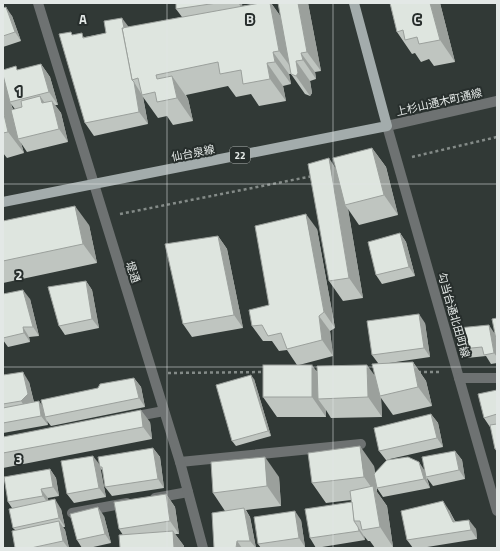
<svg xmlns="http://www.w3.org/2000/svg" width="500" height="551" viewBox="0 0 500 551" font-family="'Titillium Web','Noto Sans JP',sans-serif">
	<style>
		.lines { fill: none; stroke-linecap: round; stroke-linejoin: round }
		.path { stroke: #848b88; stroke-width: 2.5; stroke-dasharray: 3 3; stroke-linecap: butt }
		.service { stroke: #6e7272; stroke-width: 10 }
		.minor { stroke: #6e7272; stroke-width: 10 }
		.tertiary { stroke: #6e7272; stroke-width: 10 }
		.primary { stroke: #a3acac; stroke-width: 10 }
		.wall { fill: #bfc5c0; fill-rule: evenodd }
		.shaded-wall { fill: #9ba09c }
		.building { fill: #dee5df; stroke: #9ba09c }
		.grid { fill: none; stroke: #e3e8e6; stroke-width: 1; stroke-opacity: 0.55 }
		.labels { text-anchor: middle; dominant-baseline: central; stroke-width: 4; stroke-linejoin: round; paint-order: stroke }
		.shield { fill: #272e2c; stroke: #abb0ae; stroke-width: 1 }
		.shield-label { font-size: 10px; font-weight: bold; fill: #e3e8e6 }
		.street-label { font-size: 11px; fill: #e3e8e6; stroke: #272e2c }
		.grid-label { font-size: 13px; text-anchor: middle; font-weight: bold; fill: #e3e8e6; stroke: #272e2c; stroke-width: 4; stroke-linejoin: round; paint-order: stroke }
	</style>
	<rect width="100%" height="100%" fill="#313936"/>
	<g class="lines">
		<g class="path">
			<polyline points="412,157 497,137"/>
			<polyline points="120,214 313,176"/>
			<polyline points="418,372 441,372"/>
			<polyline points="168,373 265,372"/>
		</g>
		<g class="service">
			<polyline points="132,417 164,411"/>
			<polyline points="180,462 361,444"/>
			<polyline points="155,498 188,492"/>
			<polyline points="72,513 127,503"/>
		</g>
		<g class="minor">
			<polyline points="38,3 180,462 203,548"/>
			<polyline points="387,126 497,511"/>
			<polyline points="459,378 497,378"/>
		</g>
		<polyline class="tertiary" points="387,126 497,101"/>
		<polyline class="primary" points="3,202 387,126 354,3"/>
	</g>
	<g class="wall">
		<polygon points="176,3 242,3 242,6 260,3 274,3 271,3 281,17 278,3 308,3 321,71 315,72 316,79 310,81 312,93 310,96 305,94 291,74 289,74 291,84 283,86 286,101 259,106 251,94 236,97 228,86 186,95 188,99 193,121 173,125 167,116 158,118 143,97 148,124 94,136 85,123 73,35 85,37 106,33 129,27 182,17 176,9"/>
		<polygon points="390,3 440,3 455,62 434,66 429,59 421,62 415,53 412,54 397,32"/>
		<polygon points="3,8 12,16 21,41 3,47"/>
		<path d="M41 64 50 77 58 105H55L61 113 68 142 27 152 21 143 24 153 7 158 3 153V70H18ZM11 104 15 109H13Z"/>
		<polygon points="372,148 386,167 398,215 359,225 348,209 363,298 343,301 329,281 336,168"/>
		<polygon points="3,221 89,225 97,263 3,283"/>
		<polygon points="317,229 335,328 330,331 333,356 299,365 317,371 375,375 378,363 372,355 425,323 430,357 389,363 413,362 426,381 432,406 393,415 381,398 382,417 331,418 326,410 326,417 277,417 263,397 297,365 287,350 279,351 272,341 263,341 252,326 269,305"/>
		<polygon points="400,233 406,242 415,276 382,284 376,275"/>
		<polygon points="218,236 227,249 243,328 192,337 183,324"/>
		<polygon points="86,281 92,290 99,328 65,335 59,326"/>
		<polygon points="3,294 30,299 39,336 29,337 30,342 8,347 3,340"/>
		<polygon points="497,318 497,363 491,364 486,356 467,358 461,349 495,333"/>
		<polygon points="3,375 29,382 34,402 42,405 134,378 141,387 145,407 51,426 47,421 48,425 3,433"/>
		<polygon points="254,379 271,436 236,446 232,441"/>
		<polygon points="497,390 497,452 495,449 491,426 490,427 484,418"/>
		<polygon points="431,414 438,423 443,447 390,459 425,471 455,451 462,460 465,479 433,486 427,478 430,488 383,497 377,488 377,492 387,506 393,547 385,548 375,548 370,541 368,541 364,536 365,540 316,548 310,538 352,502 351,500 326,503 312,483 374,466 375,473 387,460 386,460 379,451"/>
		<polygon points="150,422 152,439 3,468 3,437"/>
		<polygon points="153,448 160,457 164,488 112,496 105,487 103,471 100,468 106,497 74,503 67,494 99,464"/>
		<polygon points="50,469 56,478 59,496 48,498 48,501 61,509 65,527 63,527 65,530 69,548 15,548 15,530 13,528 12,508 8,502"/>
		<polygon points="279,477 281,506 246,510 250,517 256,548 214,548 225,511 213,493"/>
		<polygon points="166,494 175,507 179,534 175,534 184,546 184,548 120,548 123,535 119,529"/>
		<polygon points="449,510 455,521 476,529 477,539 421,548 413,548 407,540"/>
		<polygon points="104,516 111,543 89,548 82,548 77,540"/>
		<polygon points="301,520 305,547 299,548 261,548 258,544"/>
	</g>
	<g class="shaded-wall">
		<polygon points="238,3 242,3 243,9"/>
		<polygon points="270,3 271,3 286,24 295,73 279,51"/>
		<polygon points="298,3 308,3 321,71 307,52"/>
		<polygon points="430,3 440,3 455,62 440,40"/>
		<polygon points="6,7 12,16 21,41 15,32"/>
		<polygon points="122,18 131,30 138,78 133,79"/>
		<polygon points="273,52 289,74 291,84 275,62"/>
		<polygon points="301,53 315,72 316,79 303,60"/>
		<polygon points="296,61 310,81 312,93 310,96 296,76"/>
		<polygon points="267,63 283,86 286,101 270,79"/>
		<polygon points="41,64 50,77 58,105 49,92"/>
		<polygon points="3,71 10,102 11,104 20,138 18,139 21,143 24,153 8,132 3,110"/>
		<polygon points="172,76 188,99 193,121 177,98"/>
		<polygon points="134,82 142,95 143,97 148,124 139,112"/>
		<polygon points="40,96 49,109 42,103"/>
		<polygon points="52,101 61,113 68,142 59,129"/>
		<polygon points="372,148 386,167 398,215 384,195"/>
		<polygon points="329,158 342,178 345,205 348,209 363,298 349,278"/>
		<polygon points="75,206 89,225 97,263 83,244"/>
		<polygon points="306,214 317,229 335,328 324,312"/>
		<polygon points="400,233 406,242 415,276 409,267"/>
		<polygon points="218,236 227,249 243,328 234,315"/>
		<polygon points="86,281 92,290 99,328 92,319"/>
		<polygon points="23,290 30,299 39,336 33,327"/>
		<polygon points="419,314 425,323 430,357 424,348"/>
		<polygon points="319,316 330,331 333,356 322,340"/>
		<polygon points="489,325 495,334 497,343 497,357 494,353"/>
		<polygon points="23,327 29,337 30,342 24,333"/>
		<polygon points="413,362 426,381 432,406 418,387"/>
		<polygon points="312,365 326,384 318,399 326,410 326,417 312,397"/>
		<polygon points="367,365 381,384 380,396 381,398 382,417 368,397"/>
		<polygon points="23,372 29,382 34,403 27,410 21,401"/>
		<polygon points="251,375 254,379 271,436 268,431"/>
		<polygon points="134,378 141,387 145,407 139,398"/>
		<polygon points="39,401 46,410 45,417 47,421 48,425 41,416"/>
		<polygon points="141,410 150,422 152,439 143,427"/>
		<polygon points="431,414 438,423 443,447 437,438"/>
		<polygon points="360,446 374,466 377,492 387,506 393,547 380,527 374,491 364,477"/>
		<polygon points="153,448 160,457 164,488 158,479"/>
		<polygon points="455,451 462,460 465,479 459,470"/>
		<polygon points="93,456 100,465 106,497 99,488"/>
		<polygon points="265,457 279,477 281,506 267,486"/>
		<polygon points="419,462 425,471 426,477 430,488 424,479"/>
		<polygon points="50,469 56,478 59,496 53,487"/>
		<polygon points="41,489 48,498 49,505 43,496"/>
		<polygon points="166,494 175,507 179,534 170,521"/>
		<polygon points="55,499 61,509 65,527 59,518"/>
		<polygon points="443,501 449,510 459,531 453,522"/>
		<polygon points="98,507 104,516 111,543 105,534"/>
		<polygon points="244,508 250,517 256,548 250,541"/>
		<polygon points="295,511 301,520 305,547 299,538"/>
		<polygon points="469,520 476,529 477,539 471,530"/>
		<polygon points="59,521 65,530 69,548 68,548 63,541"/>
		<polygon points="358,527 364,536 365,540 359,531"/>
		<polygon points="173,531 184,546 184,548 174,548"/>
		<polygon points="237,541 242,548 236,548"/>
	</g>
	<g class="building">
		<polygon points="176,3 217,3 176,9"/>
		<polygon points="260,3 270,3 279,51 273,52 275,62 267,63 270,79 243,84 241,70 220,74 218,62 156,75 157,79 172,76 177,98 157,102 155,92 142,95 138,78 132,80 122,28"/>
		<polygon points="278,3 298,3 307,52 301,53 303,60 296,61 298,73 296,76 291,74"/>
		<polygon points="390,3 430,3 440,40 419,44 417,37 405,40 403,30 397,32"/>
		<polygon points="6,7 15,32 3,36 3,8"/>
		<polygon points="122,18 124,28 122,28 132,80 134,82 139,112 85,123 59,34 71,32 72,35 82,33 83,38 106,33 104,21"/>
		<polygon points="41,64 49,92 10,102 3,75 3,70 16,66 17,70"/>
		<polygon points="40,96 42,103 52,101 59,129 18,139 11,110 22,107 21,101"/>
		<polygon points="3,110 8,132 3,133"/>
		<polygon points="372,148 384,195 345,205 333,158"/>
		<polygon points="329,158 349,278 329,281 308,164"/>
		<polygon points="75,206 83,244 3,261 3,221"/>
		<polygon points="306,214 324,312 319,316 322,340 287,349 281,333 268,336 262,325 252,326 249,310 269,305 255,226"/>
		<polygon points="400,233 409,267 376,275 368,242"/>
		<polygon points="218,236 234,315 183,324 165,244"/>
		<polygon points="86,281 92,319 59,326 48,287"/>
		<polygon points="23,290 33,327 23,327 24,333 3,338 3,294"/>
		<polygon points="419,314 424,348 372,355 367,321"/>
		<polygon points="497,318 497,344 492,319"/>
		<polygon points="489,325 494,353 484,355 482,347 461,349 458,328"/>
		<polygon points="413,362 418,387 380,396 372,364"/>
		<rect x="263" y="365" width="49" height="32"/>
		<polygon points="367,365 368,397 318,399 317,366"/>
		<polygon points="23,372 28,394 21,401 3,404 3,375"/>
		<polygon points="251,375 268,431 232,441 216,385"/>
		<polygon points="134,378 139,398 45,417 41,400 98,388 100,384"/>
		<polygon points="497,390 497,414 484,418 478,394"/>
		<polygon points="39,401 41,416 3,423 3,408"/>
		<polygon points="141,410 143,427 3,453 3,437"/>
		<polygon points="431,414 437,438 379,451 374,428"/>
		<polygon points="497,424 497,449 495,449 490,425"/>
		<polygon points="360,446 364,477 312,483 308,453"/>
		<polygon points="153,448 158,479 105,487 102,467 100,467 98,457"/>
		<polygon points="455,451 459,470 426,477 422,457"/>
		<polygon points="93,456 99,488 67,494 61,461"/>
		<polygon points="265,457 267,486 213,493 211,462"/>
		<polygon points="408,457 419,462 424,479 377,488 374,474 387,460"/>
		<polygon points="50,469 53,487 41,489 43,496 8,502 4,477"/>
		<polygon points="373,486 380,527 362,530 360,521 354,521 350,491"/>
		<polygon points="166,494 170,521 119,529 114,502"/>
		<polygon points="55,499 59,518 13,528 9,509"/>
		<polygon points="443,501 453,522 469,520 471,530 407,540 401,511"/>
		<polygon points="352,502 354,521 358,527 359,531 310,538 305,509"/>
		<polygon points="98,507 105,534 77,540 70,514"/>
		<polygon points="244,508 250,541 237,541 236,548 214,548 212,513"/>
		<polygon points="295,511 299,538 258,544 254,517"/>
		<polygon points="59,521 63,541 31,548 15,548 12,531"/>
		<polygon points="173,531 174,548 120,548 119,535"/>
	</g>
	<path class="grid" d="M167 3V548M333 3V548M3 184H497M3 367H497"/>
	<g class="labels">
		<rect class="shield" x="230" y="147" width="20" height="16" rx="3"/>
		<g class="shield-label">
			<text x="240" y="155">22</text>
		</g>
		<g class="street-label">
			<text transform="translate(439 102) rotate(-13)">上杉山通木町通線</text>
			<text transform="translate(193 153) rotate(-11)">仙台泉線</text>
			<text transform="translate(133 272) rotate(72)">堤通</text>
			<text transform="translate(454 315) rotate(74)">勾当台通北田町線</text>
		</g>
	</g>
	<g class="grid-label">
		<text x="83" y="24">A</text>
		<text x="250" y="24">B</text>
		<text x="417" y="24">C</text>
		<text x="19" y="96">1</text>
		<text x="19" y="280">2</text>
		<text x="19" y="464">3</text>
	</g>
	<rect width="500" height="551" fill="none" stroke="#e3e8e6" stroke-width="8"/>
</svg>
